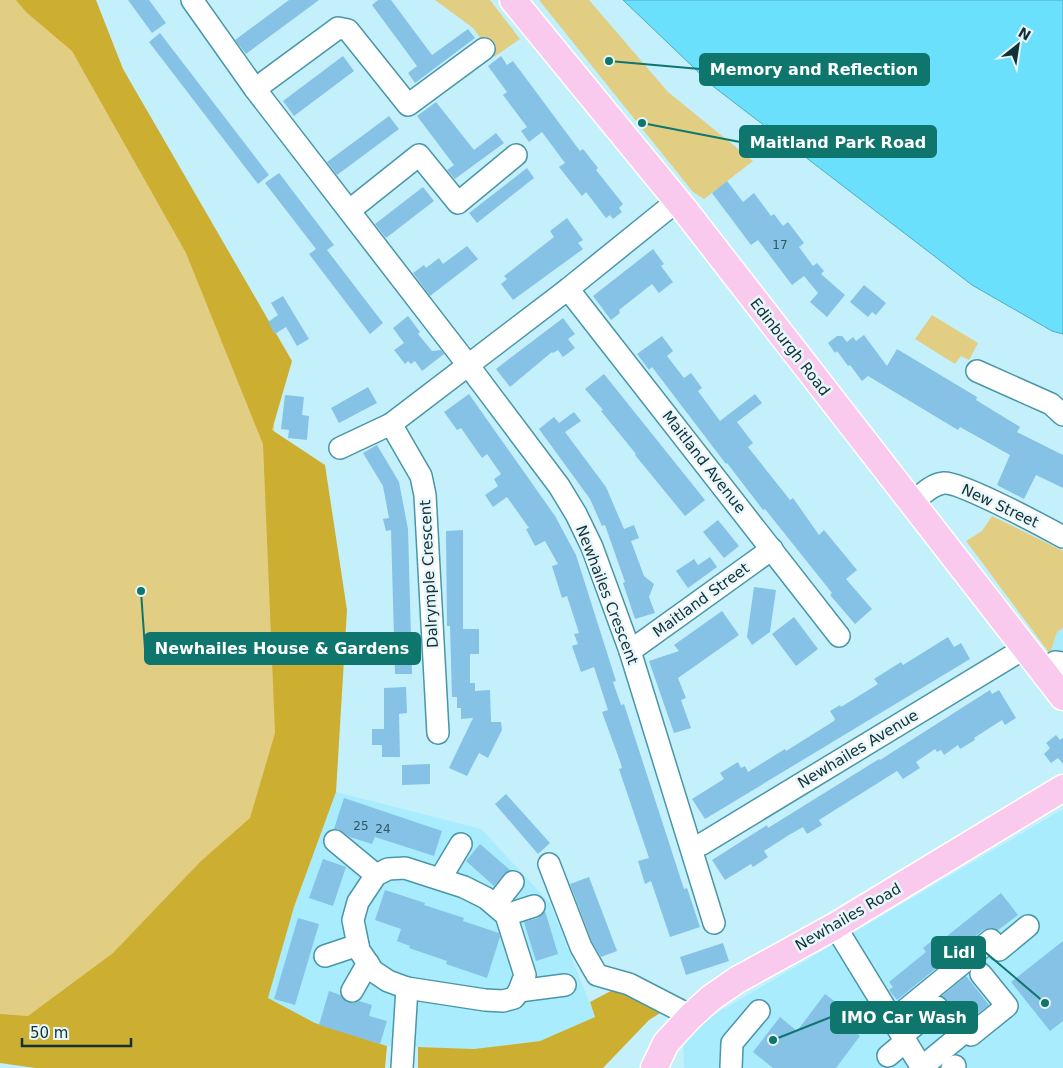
<svg xmlns="http://www.w3.org/2000/svg" width="1063" height="1068" viewBox="0 0 1063 1068" font-family="'DejaVu Sans',sans-serif">
	<style>
		.built { fill: #a8ecfd }
		.green { fill: #e1ce83 }
		.forest { fill: #ccaf31 }
		.water { fill: #6ae0fc; stroke: #4facc1 }
		.lines { fill: none; stroke-linecap: round; stroke-linejoin: round }
		.stream { stroke: #4facc1; stroke-width: 4.5 }
		.building { fill: #86c2e6 }
		.minor-casing { stroke: #4a96a9; stroke-width: 24 }
		.major-casing { stroke: #fff; stroke-width: 29 }
		.minor { stroke: #fff; stroke-width: 21 }
		.major { stroke: #f9c9ee; stroke-width: 26 }
		.labels { text-anchor: middle; dominant-baseline: central; stroke-width: 5; stroke-linejoin: round; paint-order: stroke }
		.number-label { font-size: 12px; fill: #2e5564 }
		.street-label { font-size: 15px; fill: #103138; stroke: #e9f7fb }
		.leader { fill: none; stroke: #0f766e; stroke-width: 2 }
		.callout-dot { fill: #0f766e; stroke: #e9f7fb; stroke-width: 2 }
		.callout { fill: #0f766e; stroke: #0f766e; stroke-width: 2 }
		.callout-label { font-size: 16px; text-anchor: middle; font-weight: bold; fill: #fff }
	</style>
	<rect width="100%" height="100%" fill="#c4f0fc"/>
	<g class="built">
		<polygon points="1063,628 1063,674 1050,654 1057,632"/>
		<polygon points="336,792 481,829 550,903 595,1017 540,1041 474,1049 387,1046 315,1023 268,998 294,907"/>
		<polygon points="1063,809 1063,1068 684,1068 683,1033"/>
	</g>
	<g class="green">
		<polygon points="0,0 91,0 272,387 291,795 65,1068 0,1060"/>
		<polygon points="435,0 490,0 520,39 494,57 473,28"/>
		<polygon points="539,0 589,0 668,92 753,161 704,199 693,192"/>
		<polygon points="932,315 978,343 969,360 961,356 955,364 915,339"/>
		<polygon points="992,516 1063,551 1063,628 1057,632 1050,654 966,541 982,531"/>
	</g>
	<g class="forest">
		<polygon points="16,0 96,0 123,69 292,361 272,430 325,465 347,610 336,792 294,907 268,998 315,1023 387,1046 385,1068 35,1068 0,1063 0,1014 28,1016 113,953 201,861 250,818 275,733 263,444 186,253 72,51 26,12"/>
		<polygon points="622,985 668,1008 649,1020 603,1068 418,1068 418,1047 474,1049 540,1041 595,1017 590,1002"/>
	</g>
	<polygon class="water" points="623,0 1063,0 1063,334 1052,331 972,285 714,87"/>
	<g class="lines">
		<polyline class="stream" points="742,153 767,127"/>
	</g>
	<g class="building">
		<polygon points="128,0 149,0 166,23 152,33"/>
		<polygon points="289,0 319,0 246,54 235,40"/>
		<polygon points="378,0 391,0 432,55 468,29 475,38 415,83 408,73 417,66 372,5"/>
		<polygon points="160,33 269,175 258,184 149,42"/>
		<polygon points="343,56 354,71 294,116 283,101"/>
		<polygon points="501,56 507,65 513,61 580,151 583,149 598,168 596,170 623,204 619,208 622,212 613,219 610,215 606,218 586,192 582,196 559,167 565,163 542,132 529,142 521,131 527,127 503,95 507,92 488,66"/>
		<polygon points="436,102 474,150 496,133 504,143 455,179 447,170 454,165 417,116"/>
		<polygon points="389,116 399,129 337,175 327,162"/>
		<polygon points="527,168 534,178 477,223 469,213"/>
		<polygon points="279,173 334,245 327,250 383,323 370,334 309,254 316,249 265,183"/>
		<polygon points="727,181 743,202 754,193 771,216 774,214 783,226 788,222 804,243 799,247 813,266 817,263 824,271 821,274 845,295 827,317 810,302 818,293 804,276 792,285 758,240 751,245 712,193"/>
		<polygon points="423,187 434,201 386,238 375,224"/>
		<polygon points="567,218 583,240 578,243 583,249 513,300 501,284 507,279 504,276 554,237 550,231"/>
		<polygon points="467,246 478,259 430,296 413,273 424,265 426,268 439,258 443,264"/>
		<polygon points="653,249 664,264 661,266 673,282 659,293 652,284 619,310 620,313 611,320 593,296"/>
		<polygon points="864,285 886,303 876,315 872,312 868,317 850,302"/>
		<polygon points="283,296 309,339 297,346 286,327 275,334 268,322 278,315 271,303"/>
		<polygon points="408,316 420,332 418,334 432,351 441,350 444,354 422,371 415,361 411,364 408,361 405,364 394,350 404,343 393,328"/>
		<polygon points="563,318 575,334 568,339 575,348 563,357 558,350 553,353 552,352 510,387 496,369"/>
		<polygon points="864,335 887,366 897,349 977,397 976,400 1020,427 1017,432 1063,455 1063,488 1036,475 1024,499 997,485 1010,455 960,427 958,430 868,376 862,381 850,365 848,366 837,351 835,353 828,343 837,336 842,336 847,342 853,337 856,341"/>
		<polygon points="662,336 673,351 667,356 684,378 691,373 702,388 698,391 720,421 755,394 762,403 737,422 753,443 748,447 790,500 793,498 819,535 824,530 857,570 846,579 872,609 855,624 830,595 832,593 765,509 763,510 727,463 726,464 652,367 649,370 637,354"/>
		<polygon points="604,374 705,500 685,516 635,455 636,454 601,411 603,410 585,389"/>
		<polygon points="368,387 377,403 339,423 331,408"/>
		<polygon points="469,394 555,516 576,555 616,681 613,682 621,705 624,704 684,889 687,888 700,927 670,937 651,881 645,884 638,861 649,858 619,769 622,768 621,764 602,712 608,710 594,667 581,672 572,646 578,644 574,634 579,633 567,596 562,598 552,566 558,564 545,541 535,546 526,529 529,528 507,497 493,507 485,495 498,486 494,479 501,474 487,454 482,458 461,428 457,430 444,412"/>
		<polygon points="285,395 304,397 302,415 309,416 307,440 288,438 289,430 281,429"/>
		<polygon points="574,412 581,421 565,432 606,487 624,529 634,525 639,538 631,541 644,576 654,584 649,597 655,613 635,619 623,583 625,582 605,525 602,526 590,499 539,429 554,417 559,423"/>
		<polygon points="377,445 399,482 408,529 412,674 395,674 391,530 386,531 383,519 389,518 383,486 363,453"/>
		<polygon points="718,520 739,546 724,558 703,532"/>
		<polygon points="463,530 463,629 479,629 479,654 470,654 470,683 475,683 475,691 490,690 491,722 501,722 502,730 488,758 479,753 467,776 449,768 473,718 461,719 461,708 457,708 457,697 452,697 450,626 447,626 446,531"/>
		<polygon points="710,557 717,567 688,588 676,571 694,559 698,565"/>
		<polygon points="754,587 776,590 770,632 752,645 747,637"/>
		<polygon points="722,611 739,635 678,678 686,698 681,700 691,728 674,733 649,661 679,651 674,645"/>
		<polygon points="794,617 818,649 796,666 772,634"/>
		<polygon points="948,637 954,647 961,643 970,659 705,819 692,799 724,779 720,773 738,762 741,768 745,766 748,772 785,749 786,751 834,721 835,719 830,711 840,705 841,707 878,684 874,679 901,662 903,665"/>
		<polygon points="406,687 407,713 399,714 400,757 382,757 382,745 372,745 372,729 384,729 384,688"/>
		<polygon points="990,690 992,694 999,690 1016,718 1005,725 1002,720 974,738 975,740 960,749 958,745 944,755 941,750 937,752 935,749 916,762 920,768 903,779 897,771 819,820 822,825 807,834 803,827 789,835 764,851 768,857 753,867 751,864 725,880 712,860 767,825 768,828 879,759 880,760"/>
		<polygon points="1056,735 1060,740 1063,738 1063,764 1058,758 1051,763 1044,754 1050,748 1046,743"/>
		<polygon points="430,764 430,784 402,785 402,765"/>
		<polygon points="506,794 550,843 538,854 495,804"/>
		<polygon points="344,798 442,831 434,856 375,837 372,844 350,837 338,829 334,829"/>
		<polygon points="480,844 510,870 504,874 494,886 466,861"/>
		<polygon points="323,859 346,867 333,906 309,898"/>
		<polygon points="589,877 617,951 601,957 592,942 570,884"/>
		<polygon points="385,890 425,903 424,905 464,918 463,921 499,933 500,937 487,978 446,964 447,961 409,948 410,946 397,941 401,929 375,920"/>
		<polygon points="1001,893 1018,915 998,930 990,928 983,930 897,1000 889,990 893,987 889,982 926,952 923,948 933,940 937,944"/>
		<polygon points="545,911 558,954 536,961 524,922 538,918"/>
		<polygon points="298,918 319,924 295,1005 274,999"/>
		<polygon points="1063,941 1063,1021 1050,1031 1011,982"/>
		<polygon points="723,943 729,961 686,975 680,957"/>
		<polygon points="966,976 989,1005 972,1018 969,1018 957,1003 952,1006 942,996"/>
		<polygon points="329,991 340,995 346,1002 353,1003 359,1001 372,1005 369,1016 387,1021 380,1044 319,1025"/>
		<polygon points="825,994 850,1013 842,1023 860,1036 836,1068 773,1068 753,1052 780,1017 797,1031"/>
	</g>
	<g class="lines">
		<defs>
			<g id="minor">
				<polyline points="192,0 255,89 468,365 559,486 576,514 592,547 630,651 714,923"/>
				<polyline points="255,89 338,28 348,30 408,105 484,49"/>
				<polyline points="350,210 419,155 458,203 516,155"/>
				<polyline points="568,289 839,636"/>
				<polyline points="977,371 1051,404 1063,415"/>
				<polyline points="391,424 421,476 425,495 438,733"/>
				<polyline points="340,448 391,424 568,289 677,201"/>
				<path d="M912 503C921 496 931 484 944 483 961 482 1043 526 1063 537"/>
				<polyline points="630,651 772,549"/>
				<polyline points="1042,671 1055,662 1063,663"/>
				<polyline points="335,841 376,875"/>
				<polyline points="691,847 702,844 1025,648"/>
				<polyline points="549,864 581,947 597,975 629,984 691,1016"/>
				<polygon points="405,868 464,887 486,898 506,915 525,975 519,991 514,998 503,1001 485,1000 407,988 388,981 373,971 359,950 353,920 358,902 376,875 388,869"/>
				<polyline points="440,879 461,844"/>
				<polyline points="495,905 513,882"/>
				<polyline points="506,915 534,906"/>
				<polyline points="835,926 922,1068"/>
				<polyline points="325,956 358,945"/>
				<polyline points="352,991 368,963"/>
				<polyline points="519,991 565,985"/>
				<polyline points="893,1020 991,940 999,950 1028,926"/>
				<polyline points="902,1036 937,1007"/>
				<polyline points="888,1056 906,1041"/>
				<polyline points="922,1067 967,1030 971,1035 1007,1006 981,974"/>
				<polyline points="402,1068 407,988"/>
				<polyline points="731,1068 732,1043 759,1011"/>
				<polyline points="952,1068 955,1066"/>
			</g>
			<g id="major">
				<polyline points="513,0 684,209 1063,697"/>
				<polyline points="654,1068 666,1043 691,1016 711,998 737,980 835,926 1063,788"/>
			</g>
		</defs>
		<use href="#minor" class="minor-casing"/>
		<use href="#major" class="major-casing"/>
		<use href="#minor" class="minor"/>
		<use href="#major" class="major"/>
	</g>
	<g class="labels">
		<g class="number-label">
			<text x="780" y="245">17</text>
			<text x="361" y="826">25</text>
			<text x="383" y="829">24</text>
		</g>
		<g class="street-label">
			<text transform="translate(790 347) rotate(52)">Edinburgh Road</text>
			<text transform="translate(704 462) rotate(52)">Maitland Avenue</text>
			<text transform="translate(1000 506) rotate(25)">New Street</text>
			<text transform="translate(429 574) rotate(-93)">Dalrymple Crescent</text>
			<text transform="translate(607 595) rotate(69)">Newhailes Crescent</text>
			<text transform="translate(701 600) rotate(-36)">Maitland Street</text>
			<text transform="translate(858 749) rotate(-31)">Newhailes Avenue</text>
			<text transform="translate(848 917) rotate(-30)">Newhailes Road</text>
		</g>
	</g>
	<path class="leader" d="M609 61L700 69M642 123L740 142M141 591L145 649M1045 1003L985 952M773 1040L831 1017"/>
	<g class="callout-dot">
		<circle cx="609" cy="61" r="5"/>
		<circle cx="642" cy="123" r="5"/>
		<circle cx="141" cy="591" r="5"/>
		<circle cx="1045" cy="1003" r="5"/>
		<circle cx="773" cy="1040" r="5"/>
	</g>
	<g class="callout">
		<rect x="700" y="54" width="229" height="31" rx="5"/>
		<rect x="740" y="126" width="196" height="31" rx="5"/>
		<rect x="145" y="633" width="275" height="31" rx="5"/>
		<rect x="932" y="937" width="53" height="31" rx="5"/>
		<rect x="831" y="1002" width="146" height="31" rx="5"/>
	</g>
	<g class="callout-label">
		<text x="814" y="75">Memory and Reflection</text>
		<text x="838" y="148">Maitland Park Road</text>
		<text x="282" y="654">Newhailes House &amp; Gardens</text>
		<text x="959" y="958">Lidl</text>
		<text x="904" y="1023">IMO Car Wash</text>
	</g>
	<g transform="translate(1018 45) rotate(30)" stroke="#e9f7fb" stroke-width="4" paint-order="stroke">
	<path d="M0-4L9 19L0 12L-9 19Z" fill="#103138"/>
	<text y="-8" font-size="14" font-weight="bold" text-anchor="middle" fill="#103138">N</text>
	</g>
	<path d="M22 1038v8h109v-8" fill="none" stroke="#103138" stroke-width="2.5"/>
	<text x="30" y="1038" font-size="15" fill="#103138" stroke="#e9f7fb" stroke-width="4" paint-order="stroke">50 m</text>
</svg>
